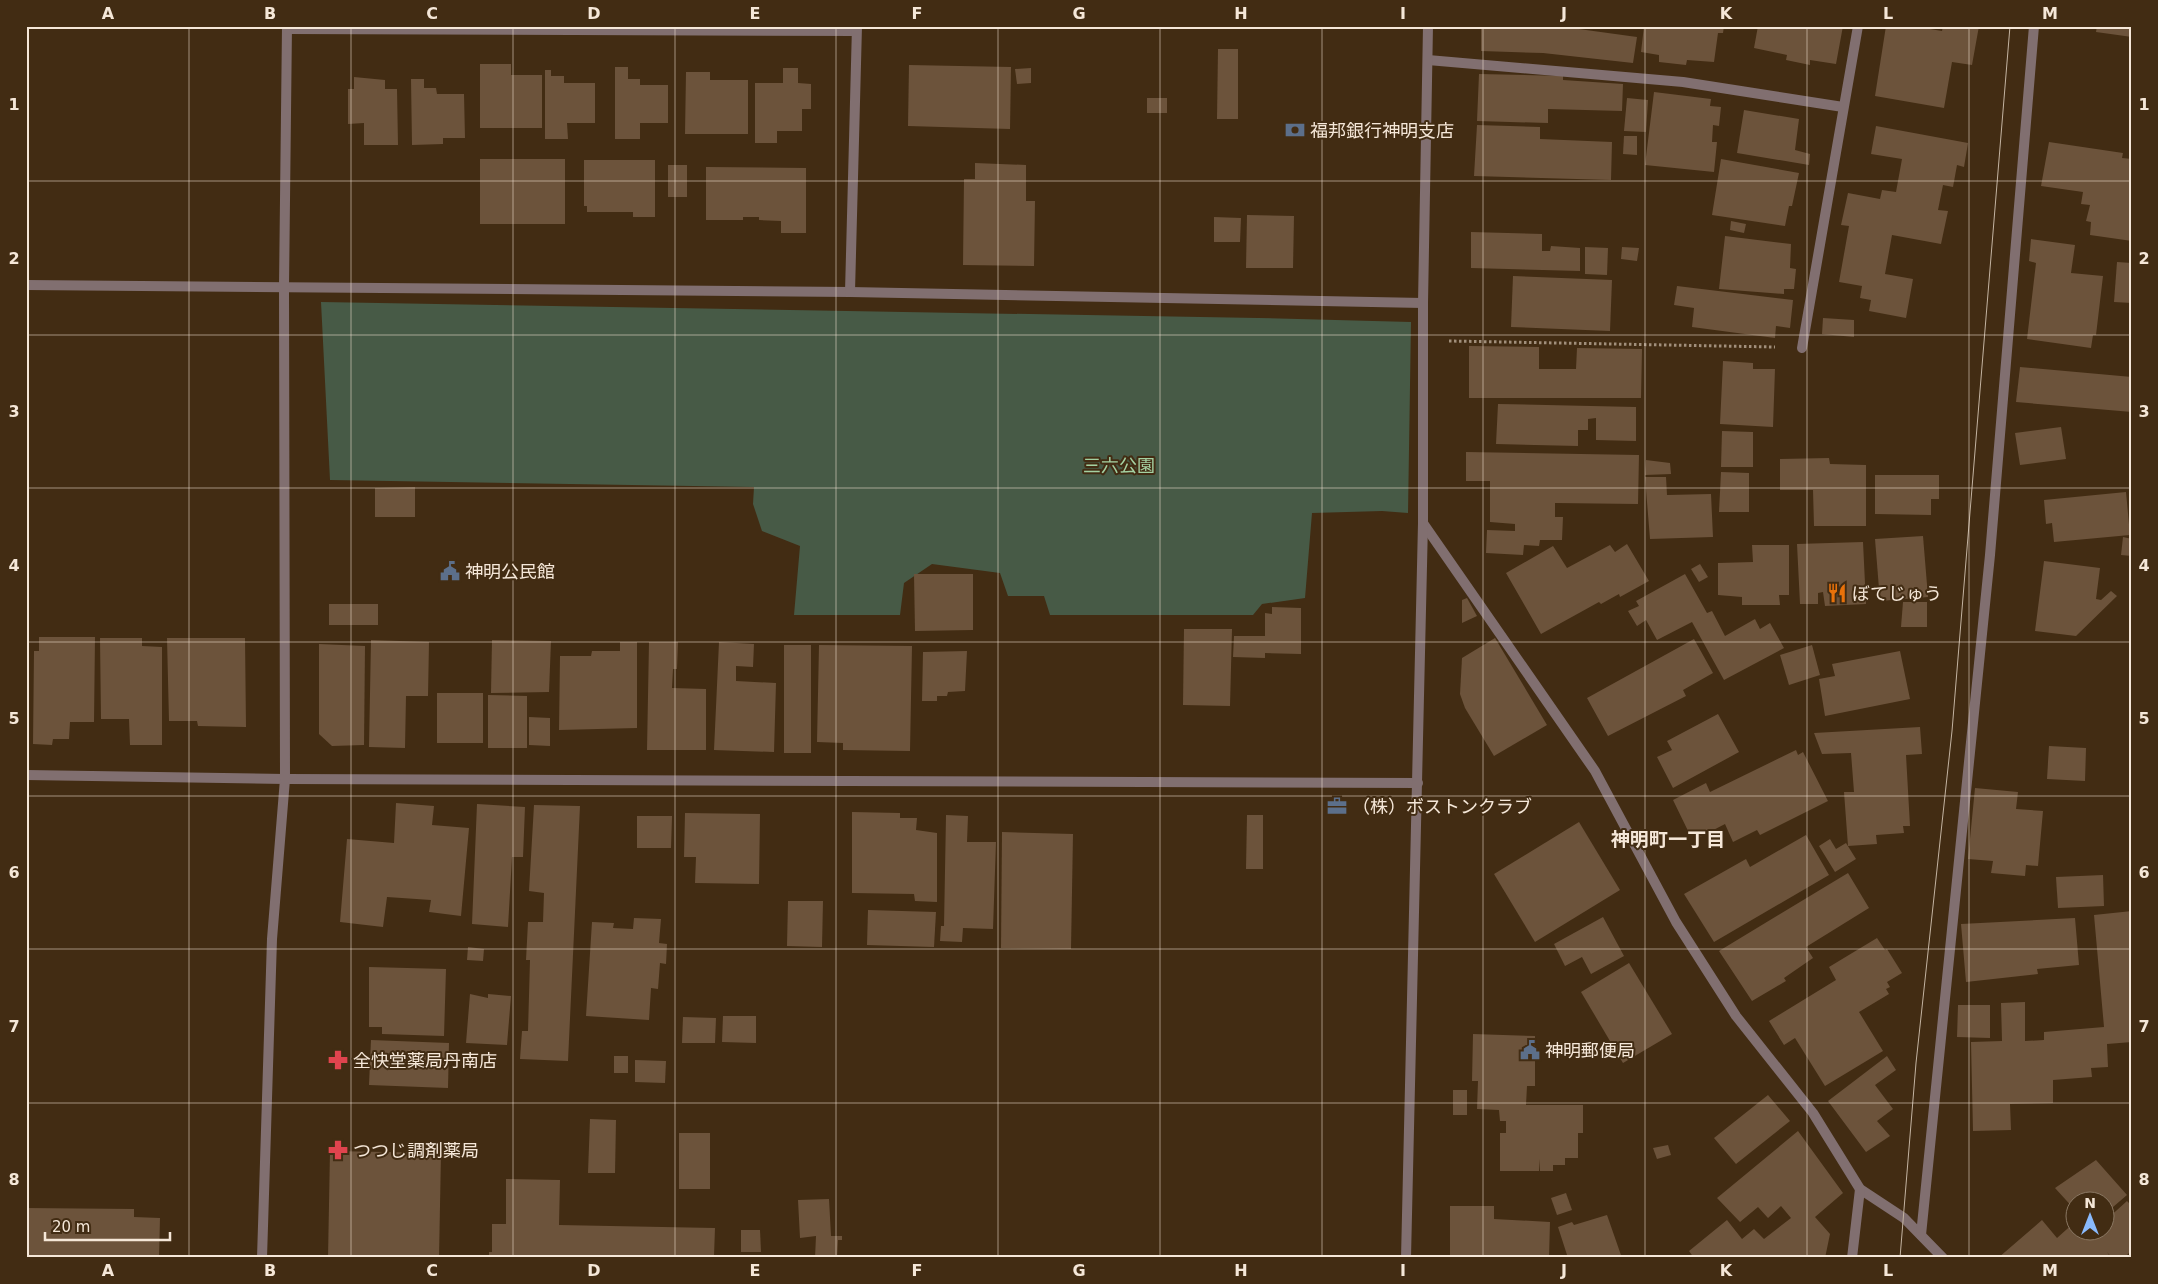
<svg xmlns="http://www.w3.org/2000/svg" width="2158" height="1284" viewBox="0 0 2158 1284" font-family="'DejaVu Sans','Noto Sans JP',sans-serif">
	<style>
		.green { fill: #475a46 }
		.building { fill: #6c533b }
		.lines { fill: none; stroke-linecap: round; stroke-linejoin: round }
		.path { stroke: #a18f7b; stroke-width: 3; stroke-dasharray: 2.5 2.5; stroke-linecap: butt }
		.service { stroke: #816f70; stroke-width: 10 }
		.minor { stroke: #816f70; stroke-width: 10 }
		.tertiary { stroke: #816f70; stroke-width: 10 }
		.tram { stroke: #c4b4a2; stroke-width: 1 }
		.grid { fill: none; stroke: #f5e7d8; stroke-width: 1; stroke-opacity: 0.55 }
		.labels { text-anchor: middle; dominant-baseline: central; stroke-width: 4; stroke-linejoin: round; paint-order: stroke }
		.poi-label { font-size: 18px; fill: #f5e7d8; stroke: #422c13; text-anchor: start }
		.park-label { font-size: 18px; fill: #a4d1a2; stroke: #422c13 }
		.neighbourhood-label { font-size: 19px; font-weight: bold; fill: #f5e7d8; stroke: #422c13 }
		.neatline { fill: none; stroke: #f5e7d8; stroke-width: 2 }
		.grid-label { font-size: 16px; text-anchor: middle; font-weight: bold; fill: #f5e7d8 }
	</style>
	<rect width="100%" height="100%" fill="#422c13"/>
	<polygon class="green" points="321,302 1258,318 1411,322 1408,513 1382,511 1312,513 1305,598 1262,604 1253,615 1050,615 1044,596 1008,596 1000,573 932,564 904,583 900,615 794,615 800,546 762,531 753,504 754,487 330,480"/>
	<g class="building">
		<polygon points="1481,26 1557,26 1637,37 1633,63 1543,53 1481,51"/>
		<polygon points="1644,26 1724,26 1723,33 1718,33 1714,62 1687,60 1686,65 1659,62 1659,55 1641,52"/>
		<polygon points="1758,26 1843,26 1836,64 1810,60 1810,65 1786,60 1787,55 1754,48"/>
		<polygon points="1886,26 1912,26 1942,31 1943,26 1979,26 1972,65 1952,62 1944,108 1875,96"/>
		<polygon points="2097,26 2132,26 2132,37 2096,32"/>
		<polygon points="1218,49 1238,49 1238,119 1217,119"/>
		<polygon points="480,64 511,64 511,75 542,75 542,128 480,128"/>
		<polygon points="909,65 1011,67 1010,129 908,126"/>
		<polygon points="615,67 628,67 628,79 640,79 640,85 668,85 668,123 640,123 640,139 615,139"/>
		<polygon points="783,68 798,68 798,83 811,84 811,109 802,109 802,131 777,131 777,143 755,143 755,83 783,83"/>
		<polygon points="1031,68 1031,83 1017,84 1015,69"/>
		<polygon points="545,70 551,70 551,76 564,76 564,83 595,83 595,123 567,123 568,139 545,139"/>
		<polygon points="686,72 710,72 710,80 748,80 748,134 685,134"/>
		<polygon points="1479,74 1563,76 1563,80 1623,84 1622,111 1548,109 1548,123 1477,121"/>
		<polygon points="354,77 385,80 385,89 397,89 398,145 364,145 364,123 348,124 348,89 354,89"/>
		<polygon points="411,79 424,79 424,88 436,88 437,94 464,94 465,138 443,138 443,144 412,145"/>
		<polygon points="1654,92 1711,99 1710,106 1721,107 1719,126 1713,125 1712,142 1717,142 1714,172 1645,165"/>
		<rect x="1147" y="98" width="20" height="15"/>
		<polygon points="1627,98 1648,100 1646,132 1624,131"/>
		<polygon points="1744,110 1799,119 1795,150 1810,154 1809,165 1737,153"/>
		<polygon points="1477,125 1540,127 1540,139 1612,142 1611,180 1474,176"/>
		<polygon points="1876,126 1968,143 1964,167 1957,165 1953,187 1943,185 1938,210 1948,211 1941,244 1892,235 1885,274 1913,279 1906,318 1869,311 1871,300 1860,298 1862,286 1839,282 1849,226 1841,225 1848,193 1880,199 1882,190 1896,192 1902,159 1871,154"/>
		<polygon points="1624,136 1637,136 1637,155 1623,154"/>
		<polygon points="2049,142 2123,153 2122,158 2132,159 2132,241 2090,235 2091,222 2086,221 2090,205 2081,204 2083,192 2041,186"/>
		<rect x="480" y="159" width="85" height="65"/>
		<polygon points="1721,159 1799,173 1792,206 1789,206 1785,226 1712,215"/>
		<polygon points="584,160 655,160 655,217 633,217 633,212 587,212 587,206 584,206"/>
		<polygon points="975,163 1026,165 1026,201 1035,201 1034,266 963,265 964,179 975,179"/>
		<rect x="668" y="165" width="19" height="32"/>
		<polygon points="706,167 806,168 806,233 781,233 781,221 759,220 759,217 743,217 743,220 706,220"/>
		<polygon points="1247,215 1294,216 1293,268 1246,268"/>
		<polygon points="1214,217 1241,218 1240,242 1214,242"/>
		<polygon points="1731,221 1746,224 1744,233 1730,230"/>
		<polygon points="1471,232 1542,234 1542,251 1550,251 1551,246 1580,248 1580,271 1471,268"/>
		<polygon points="1725,236 1791,244 1790,268 1796,269 1794,289 1784,289 1784,294 1719,289"/>
		<polygon points="2031,239 2075,245 2071,273 2103,276 2096,335 2093,335 2091,348 2027,339 2036,263 2029,261"/>
		<polygon points="1585,247 1608,248 1607,275 1585,274"/>
		<polygon points="1622,247 1639,248 1637,261 1621,259"/>
		<polygon points="2117,262 2132,263 2132,303 2114,302"/>
		<polygon points="1513,276 1612,280 1610,331 1511,327"/>
		<polygon points="1677,286 1793,300 1790,328 1776,326 1775,338 1692,327 1694,308 1674,305"/>
		<polygon points="1823,318 1854,320 1854,337 1822,334"/>
		<polygon points="1469,346 1539,347 1539,369 1576,369 1577,348 1642,349 1641,398 1469,398"/>
		<polygon points="1723,361 1753,363 1753,369 1775,369 1773,427 1720,424"/>
		<polygon points="2020,367 2132,377 2132,412 2016,402"/>
		<polygon points="1498,404 1636,407 1636,441 1596,440 1596,418 1588,419 1588,430 1578,430 1578,446 1496,444"/>
		<polygon points="2061,427 2066,459 2020,465 2015,433"/>
		<polygon points="1722,431 1753,432 1753,467 1721,467"/>
		<polygon points="1466,452 1639,455 1638,504 1555,503 1555,517 1563,517 1562,540 1540,540 1539,546 1524,545 1523,555 1486,553 1487,530 1515,531 1515,524 1490,522 1490,481 1466,481"/>
		<polygon points="1829,458 1830,464 1866,465 1866,526 1814,526 1813,490 1780,490 1780,459"/>
		<polygon points="1646,460 1670,463 1671,474 1645,475"/>
		<polygon points="1721,472 1749,473 1749,512 1719,512"/>
		<polygon points="1875,475 1939,475 1939,499 1931,499 1931,515 1875,514"/>
		<polygon points="1645,477 1666,477 1667,495 1711,494 1713,537 1650,539"/>
		<polygon points="415,487 415,517 375,517 375,488"/>
		<polygon points="2126,492 2130,535 2054,542 2052,523 2046,524 2044,500"/>
		<polygon points="1923,536 1928,597 1880,601 1875,539"/>
		<polygon points="2123,537 2132,539 2132,556 2121,555"/>
		<polygon points="1863,542 1866,604 1825,606 1823,592 1818,593 1818,604 1800,604 1797,544"/>
		<polygon points="1627,544 1649,581 1620,597 1619,594 1601,604 1599,602 1541,634 1506,573 1553,546 1567,568 1610,545 1615,552"/>
		<polygon points="1752,545 1789,545 1789,595 1779,595 1780,605 1742,605 1742,597 1718,595 1718,563 1753,562"/>
		<polygon points="2044,561 2100,568 2096,599 2101,600 2111,591 2117,596 2076,636 2035,631"/>
		<polygon points="1700,564 1708,577 1699,582 1691,569"/>
		<polygon points="914,574 973,574 973,630 915,631"/>
		<polygon points="1685,574 1707,613 1712,611 1725,636 1755,619 1760,629 1770,623 1784,648 1724,680 1692,622 1657,640 1646,620 1637,626 1628,611 1639,606 1636,601"/>
		<polygon points="1467,598 1477,616 1462,623 1462,600"/>
		<polygon points="1903,602 1927,602 1927,627 1901,627"/>
		<rect x="329" y="604" width="49" height="21"/>
		<polygon points="1272,607 1301,608 1301,654 1265,653 1265,658 1233,657 1234,636 1265,636 1265,613 1272,614"/>
		<polygon points="1184,629 1232,629 1230,706 1183,705"/>
		<polygon points="39,637 95,637 94,722 70,722 69,739 53,739 52,745 33,744 34,651 39,651"/>
		<polygon points="100,638 142,638 142,646 162,647 162,745 130,745 129,719 101,719"/>
		<polygon points="167,638 245,638 246,727 198,726 197,721 169,721"/>
		<polygon points="1495,638 1547,725 1494,756 1465,708 1460,694 1462,658"/>
		<polygon points="1694,639 1713,673 1683,690 1686,696 1608,736 1587,698"/>
		<polygon points="371,640 429,642 428,696 406,696 405,748 369,747"/>
		<polygon points="492,640 551,641 549,692 491,693"/>
		<polygon points="620,642 637,642 637,728 559,730 560,656 591,656 592,651 620,651"/>
		<polygon points="649,642 678,642 677,669 673,669 672,688 706,689 706,750 647,750"/>
		<polygon points="719,642 754,644 753,667 736,666 736,681 776,683 774,752 714,750"/>
		<polygon points="319,644 365,646 364,745 332,746 319,734"/>
		<rect x="784" y="645" width="27" height="108"/>
		<polygon points="819,645 912,646 910,751 843,750 843,743 817,742"/>
		<polygon points="1812,645 1820,675 1789,685 1780,655"/>
		<polygon points="967,651 965,691 948,692 947,696 937,696 937,701 922,701 923,652"/>
		<polygon points="1900,651 1910,699 1825,716 1819,679 1835,676 1832,664"/>
		<rect x="437" y="693" width="46" height="50"/>
		<polygon points="488,695 527,696 527,748 488,748"/>
		<polygon points="1718,714 1739,752 1673,788 1657,757 1672,750 1667,741"/>
		<polygon points="529,717 550,718 550,746 529,745"/>
		<polygon points="1920,727 1922,754 1906,755 1910,826 1903,826 1904,833 1876,835 1877,844 1848,846 1844,792 1854,792 1851,753 1822,754 1814,733"/>
		<polygon points="2049,746 2086,748 2085,781 2047,779"/>
		<polygon points="1796,750 1798,755 1803,752 1828,801 1760,835 1757,830 1733,842 1725,824 1698,838 1695,833 1690,835 1673,800 1706,783 1710,792"/>
		<polygon points="1975,788 2018,792 2016,809 2043,811 2038,866 2026,865 2025,876 1991,873 1993,861 1968,859"/>
		<polygon points="396,803 434,806 432,825 469,828 461,916 429,912 431,900 387,897 383,927 340,922 347,839 394,843"/>
		<polygon points="477,804 525,807 523,857 512,857 508,927 472,924"/>
		<polygon points="534,805 580,806 568,1061 520,1059 522,1031 528,1031 530,960 526,960 528,922 543,922 544,893 529,891"/>
		<polygon points="852,812 900,813 900,818 917,818 916,830 937,833 937,902 915,901 914,894 852,893"/>
		<polygon points="685,813 760,814 759,884 695,883 696,857 684,857"/>
		<polygon points="946,815 968,816 967,842 996,842 993,929 963,928 962,942 940,941 941,926 944,926"/>
		<polygon points="1247,815 1263,815 1263,869 1246,869"/>
		<polygon points="637,816 672,816 671,848 637,848"/>
		<polygon points="1579,822 1620,890 1535,942 1494,874"/>
		<polygon points="1002,832 1073,834 1071,949 1001,948"/>
		<polygon points="1806,835 1829,875 1714,942 1684,894 1746,859 1750,867"/>
		<polygon points="1830,839 1836,849 1846,843 1856,859 1835,872 1819,846"/>
		<polygon points="1848,873 1869,908 1806,947 1813,958 1784,978 1786,981 1752,1001 1719,951"/>
		<polygon points="2103,875 2104,906 2058,908 2056,877"/>
		<polygon points="788,901 823,901 822,947 787,946"/>
		<polygon points="868,910 936,912 934,947 867,945"/>
		<polygon points="2132,911 2132,1042 2107,1044 2108,1067 2091,1068 2092,1077 2053,1080 2053,1103 2010,1104 2011,1130 1973,1131 1971,1042 2002,1041 2001,1003 2025,1002 2025,1041 2044,1040 2044,1032 2104,1027 2094,915"/>
		<polygon points="1603,917 1624,956 1591,974 1582,957 1565,966 1554,944"/>
		<polygon points="634,918 661,919 659,943 667,944 666,964 660,963 658,989 651,988 649,1020 586,1016 592,922 614,923 613,928 633,929"/>
		<polygon points="2075,918 2079,965 2037,969 2038,974 1966,982 1961,924"/>
		<polygon points="1877,938 1885,950 1887,949 1902,973 1887,982 1890,987 1886,989 1889,994 1859,1012 1883,1051 1825,1086 1795,1038 1784,1045 1769,1021 1836,980 1829,967"/>
		<polygon points="468,947 484,949 483,961 467,960"/>
		<polygon points="1629,963 1672,1034 1623,1063 1581,992"/>
		<polygon points="369,967 446,969 444,1036 382,1034 382,1027 369,1027"/>
		<polygon points="470,994 488,998 488,994 511,996 507,1045 466,1043"/>
		<polygon points="1958,1005 1990,1005 1990,1038 1957,1037"/>
		<polygon points="723,1016 756,1016 756,1043 722,1042"/>
		<polygon points="683,1017 716,1018 715,1043 682,1043"/>
		<polygon points="1473,1034 1535,1036 1535,1086 1527,1086 1526,1105 1583,1105 1583,1133 1578,1133 1578,1158 1565,1158 1565,1165 1553,1165 1553,1171 1540,1171 1540,1159 1539,1171 1500,1171 1500,1133 1506,1133 1506,1121 1500,1121 1499,1110 1477,1109 1478,1081 1472,1081"/>
		<polygon points="371,1040 449,1043 448,1088 369,1085"/>
		<rect x="614" y="1056" width="14" height="17"/>
		<polygon points="1887,1056 1896,1070 1875,1085 1893,1109 1877,1121 1890,1136 1866,1152 1828,1101"/>
		<polygon points="635,1060 666,1061 665,1083 635,1082"/>
		<rect x="1453" y="1090" width="14" height="25"/>
		<polygon points="1768,1095 1790,1121 1736,1164 1714,1138"/>
		<polygon points="590,1119 616,1120 615,1173 588,1173"/>
		<polygon points="1798,1131 1843,1193 1815,1217 1830,1234 1825,1258 1694,1258 1689,1251 1727,1220 1742,1239 1754,1229 1764,1239 1791,1218 1781,1206 1768,1218 1758,1207 1740,1222 1717,1198"/>
		<rect x="679" y="1133" width="31" height="56"/>
		<polygon points="1668,1145 1671,1155 1657,1159 1653,1148"/>
		<polygon points="330,1151 441,1153 439,1258 328,1258"/>
		<polygon points="2096,1160 2127,1195 2106,1213 2106,1202 2076,1202 2076,1211 2055,1188"/>
		<polygon points="506,1179 560,1180 559,1225 715,1228 714,1256 722,1258 489,1258 489,1252 492,1252 492,1224 506,1224"/>
		<polygon points="1566,1193 1572,1210 1557,1215 1551,1198"/>
		<polygon points="829,1199 831,1236 842,1236 842,1240 838,1240 837,1258 815,1258 816,1236 800,1238 798,1200"/>
		<polygon points="2127,1201 2132,1206 2132,1250 2124,1258 2112,1258 2107,1252 2111,1258 1998,1258 2042,1220 2057,1238 2076,1221 2076,1232 2084,1232 2090,1238 2093,1232 2106,1232 2106,1220"/>
		<polygon points="1450,1206 1494,1206 1494,1219 1550,1222 1549,1258 1450,1258"/>
		<polygon points="26,1208 134,1209 134,1217 160,1218 159,1258 26,1258"/>
		<polygon points="1607,1215 1622,1258 1568,1258 1558,1227 1572,1222 1574,1225"/>
		<polygon points="741,1230 760,1230 761,1252 741,1252"/>
	</g>
	<g class="lines">
		<polyline class="path" points="1449,341 1775,347"/>
		<polyline class="service" points="1428,60 1683,82 1843,107"/>
		<g class="minor">
			<polyline points="287,29 856,31"/>
			<polyline points="26,285 850,292 1423,303"/>
			<polyline points="850,292 857,26"/>
			<polyline points="1802,348 1858,26"/>
			<polyline points="1423,523 1595,771 1676,922 1736,1016 1813,1113 1860,1189 1904,1218 1943,1258"/>
			<polyline points="1921,1235 1990,555 2034,26"/>
			<polyline points="262,1258 272,939 285,779"/>
			<polyline points="1852,1258 1860,1189"/>
		</g>
		<g class="tertiary">
			<polyline points="26,775 285,779 1418,783"/>
			<polyline points="285,779 284,287 287,26"/>
			<polyline points="1406,1258 1423,523 1423,303 1428,26"/>
		</g>
		<polyline class="tram" points="1900,1258 1916,1063 1952,731 2010,26"/>
	</g>
	<path class="grid" d="M189 26V1258M351 26V1258M513 26V1258M675 26V1258M836 26V1258M998 26V1258M1160 26V1258M1322 26V1258M1483 26V1258M1645 26V1258M1807 26V1258M1969 26V1258M26 181H2132M26 335H2132M26 488H2132M26 642H2132M26 796H2132M26 949H2132M26 1103H2132"/>
	<defs>
		<symbol id="bank-bare" viewBox="-9 -9 18 18"><path d="M-6-4H6V4H-6ZM0-2.3a2.3 2.3 0 1 0 0 4.6a2.3 2.3 0 1 0 0-4.6Z" fill="#5c6f8a" stroke="#422c13" stroke-width="2.5" paint-order="stroke"/></symbol>
		<symbol id="civic-bare" viewBox="-9 -9 18 18"><path d="M-.6-6.5H3V-4.5H.6V-3L4-1V1h2V6H-6V1h2V-1L-.6-3ZM-1.2 2.5V6h2.4V2.5Z" fill="#5c6f8a" stroke="#422c13" stroke-width="2.5" paint-order="stroke"/></symbol>
		<symbol id="restaurant-bare" viewBox="-9 -9 18 18"><path d="M-5-6h1v4h1v-4h1v4h1v-4h1v5L-1.5 .5V6h-2V.5L-5-1ZM5-6V6H3V1.5H1.5Q1.5-4 5-6Z" fill="#e8710a" stroke="#422c13" stroke-width="2.5" paint-order="stroke"/></symbol>
		<symbol id="office-bare" viewBox="-9 -9 18 18"><path d="M-6-3h4V-5.5h4V-3h4V5H-6ZM-1-4.5V-3h2v-1.5ZM-6 0V1H6V0Z" fill="#5c6f8a" stroke="#422c13" stroke-width="2.5" paint-order="stroke"/></symbol>
		<symbol id="pharmacy-bare" viewBox="-9 -9 18 18"><path d="M-2-6h4v4h4v4h-4v4h-4v-4h-4v-4h4Z" fill="#e0444e" stroke="#422c13" stroke-width="2.5" paint-order="stroke"/></symbol>
	</defs>
	<g fill-rule="evenodd">
		<use href="#bank-bare" x="1281" y="116" width="28" height="28"/>
		<use href="#civic-bare" x="436" y="557" width="28" height="28"/>
		<use href="#restaurant-bare" x="1823" y="579" width="28" height="28"/>
		<use href="#office-bare" x="1323" y="792" width="28" height="28"/>
		<use href="#civic-bare" x="1516" y="1036" width="28" height="28"/>
		<use href="#pharmacy-bare" x="324" y="1046" width="28" height="28"/>
		<use href="#pharmacy-bare" x="324" y="1136" width="28" height="28"/>
	</g>
	<g class="labels">
		<g class="poi-label">
			<text x="1310" y="130">福邦銀行神明支店</text>
			<text x="465" y="571">神明公民館</text>
			<text x="1852" y="593">ぼてじゅう</text>
			<text x="1352" y="806">（株）ボストンクラブ</text>
			<text x="1545" y="1050">神明郵便局</text>
			<text x="353" y="1060">全快堂薬局丹南店</text>
			<text x="353" y="1150">つつじ調剤薬局</text>
		</g>
		<g class="park-label">
			<text x="1119" y="465">三六公園</text>
		</g>
		<g class="neighbourhood-label">
			<text x="1668" y="839">神明町一丁目</text>
		</g>
	</g>
	<rect width="2158" height="1284" fill="none" stroke="#422c13" stroke-width="55"/>
	<g transform="translate(2090 1216)"><circle r="24" fill="#422c13" stroke="#8a7762"/>
	<path d="M0-4L9 19L0 12L-9 19Z" fill="#8abafc"/>
	<text y="-8" font-size="14" font-weight="bold" text-anchor="middle" fill="#f5e7d8">N</text>
	</g>
	<path d="M45 1232v8h125v-8" fill="none" stroke="#f5e7d8" stroke-width="2.5"/>
	<text x="52" y="1232" font-size="15" fill="#f5e7d8" stroke="#422c13" stroke-width="4" paint-order="stroke">20 m</text>
	<rect x="28" y="28" width="2102" height="1228" class="neatline"/>
	<g class="grid-label">
		<text x="108" y="19">A</text>
		<text x="270" y="19">B</text>
		<text x="432" y="19">C</text>
		<text x="594" y="19">D</text>
		<text x="755" y="19">E</text>
		<text x="917" y="19">F</text>
		<text x="1079" y="19">G</text>
		<text x="1241" y="19">H</text>
		<text x="1403" y="19">I</text>
		<text x="1564" y="19">J</text>
		<text x="1726" y="19">K</text>
		<text x="1888" y="19">L</text>
		<text x="2050" y="19">M</text>
		<text x="14" y="110">1</text>
		<text x="2144" y="110">1</text>
		<text x="14" y="264">2</text>
		<text x="2144" y="264">2</text>
		<text x="14" y="417">3</text>
		<text x="2144" y="417">3</text>
		<text x="14" y="571">4</text>
		<text x="2144" y="571">4</text>
		<text x="14" y="724">5</text>
		<text x="2144" y="724">5</text>
		<text x="14" y="878">6</text>
		<text x="2144" y="878">6</text>
		<text x="14" y="1032">7</text>
		<text x="2144" y="1032">7</text>
		<text x="14" y="1185">8</text>
		<text x="2144" y="1185">8</text>
		<text x="108" y="1276">A</text>
		<text x="270" y="1276">B</text>
		<text x="432" y="1276">C</text>
		<text x="594" y="1276">D</text>
		<text x="755" y="1276">E</text>
		<text x="917" y="1276">F</text>
		<text x="1079" y="1276">G</text>
		<text x="1241" y="1276">H</text>
		<text x="1403" y="1276">I</text>
		<text x="1564" y="1276">J</text>
		<text x="1726" y="1276">K</text>
		<text x="1888" y="1276">L</text>
		<text x="2050" y="1276">M</text>
	</g>
</svg>
